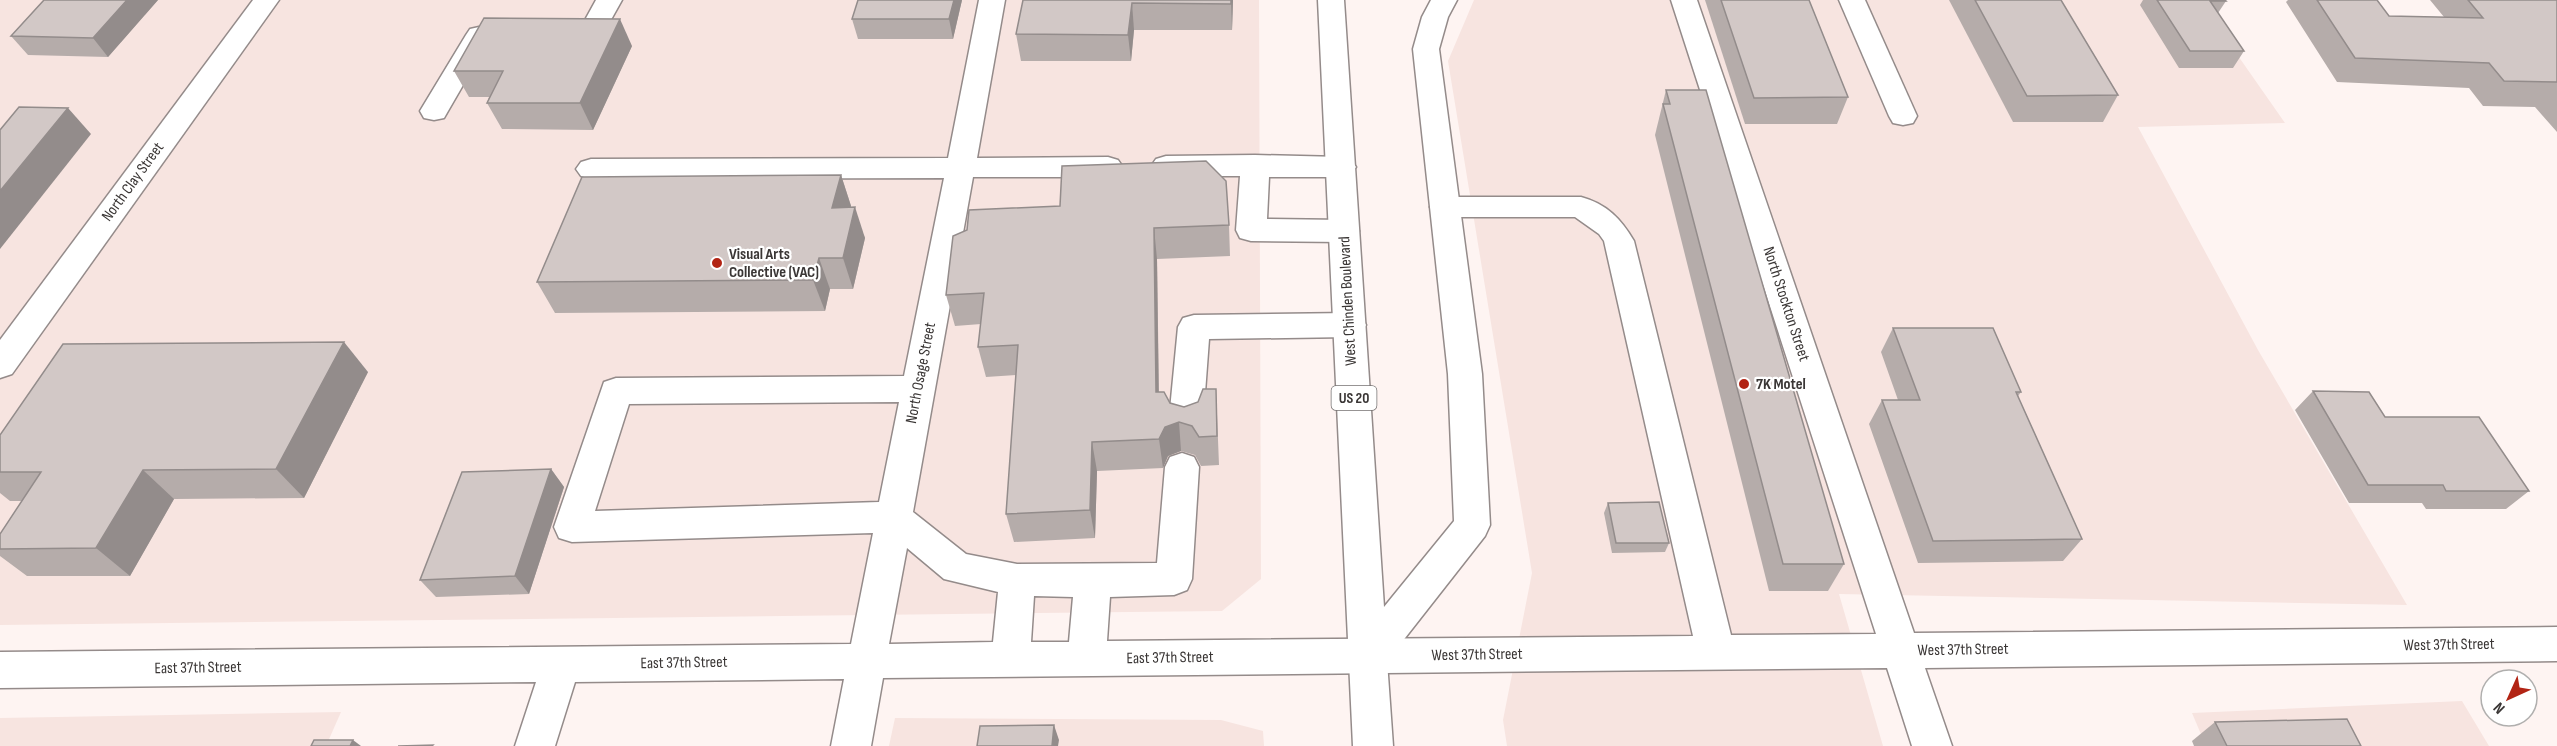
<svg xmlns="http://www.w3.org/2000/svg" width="2557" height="746" viewBox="0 0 2557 746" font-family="'Sofia Sans Condensed',sans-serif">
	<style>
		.built { fill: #f7e4e0 }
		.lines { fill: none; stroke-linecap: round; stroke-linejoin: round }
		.minor-casing { stroke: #948b8a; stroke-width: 3 }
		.major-casing { stroke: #948b8a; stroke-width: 3 }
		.minor { fill: #fff; fill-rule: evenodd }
		.major { fill: #fff; fill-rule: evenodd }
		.wall { fill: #b5acaa }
		.shaded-wall { fill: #938c8b }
		.building { fill: #d2c8c6; stroke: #938c8b; stroke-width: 1.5 }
		.poi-dot { fill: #b22414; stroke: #fff; stroke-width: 2 }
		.labels { text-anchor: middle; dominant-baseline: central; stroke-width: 4.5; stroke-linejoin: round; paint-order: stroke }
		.shield { fill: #fff; stroke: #757272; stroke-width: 1.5 }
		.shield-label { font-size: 15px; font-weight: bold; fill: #3a3635 }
		.street-label { font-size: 16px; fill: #3a3635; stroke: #fff }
		.poi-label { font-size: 16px; font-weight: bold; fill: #3a3635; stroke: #fff; text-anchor: start }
	</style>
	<rect width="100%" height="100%" fill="#fef4f2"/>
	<g class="built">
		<polygon points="0,0 1259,0 1261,579 1222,611 0,625"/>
		<polygon points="1474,0 2199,0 2285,123 2138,127 2258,350 2407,605 1839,594 1883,746 1507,746 1503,720 1532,573 1448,61"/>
		<polygon points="2462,701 2489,746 2206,746 2192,713"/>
		<polygon points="341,712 326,746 0,746 0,718"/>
		<polygon points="895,718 1221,720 1263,731 1264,746 889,746"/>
	</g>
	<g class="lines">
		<defs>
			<g id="minor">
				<polygon points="253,0 279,0 12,374 0,378 0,340"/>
				<path d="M596 0H622L603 34C587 38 566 38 550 34L546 28 550 22 585 20Z"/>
				<path d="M979 0H1005L977 158 1108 157 1118 160 1123 167 1118 174 1108 177H973L913 512 966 554 1017 564 1157 563 1165 467 1170 457 1182 453 1194 457 1199 467 1192 579 1187 590 1174 595 1110 597 1107 641 1693 636 1604 241 1599 234 1575 217H1445L1434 214 1430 207 1434 200 1445 197H1581C1607 204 1621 219 1634 241L1731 635 1876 634 1671 0H1697L1914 633 2557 627V661L1925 668 1952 746H1912L1887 668 883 678 871 746H831L844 679 575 682 555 746H515L536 682 0 688V652L851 644 873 533 572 542 559 538 554 527 604 382 616 378 904 376 944 178 591 179 581 176 576 169 581 162 591 159 948 158ZM899 402 879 502 595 511 629 404ZM907 548 944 579 998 592 993 642 889 644ZM1034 596 1073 597 1069 642H1031Z"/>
				<polygon points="1839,0 1865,0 1917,116 1913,123 1903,125 1893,123 1889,116"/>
				<polygon points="479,27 488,29 492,35 448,111 444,118 434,120 424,118 420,111 466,35 470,29"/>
				<polygon points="1255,155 1341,157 1351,160 1356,167 1351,174 1341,177 1269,177 1267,219 1344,220 1355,223 1359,231 1355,239 1344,242 1251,241 1240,238 1236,230 1240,176 1166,176 1156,173 1151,166 1156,159 1166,156"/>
				<polygon points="1350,313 1361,316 1366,325 1361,334 1350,337 1209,339 1203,420 1198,430 1186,434 1174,430 1169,420 1178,327 1183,318 1194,315"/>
			</g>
			<polygon id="major" points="1318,0 1344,0 1384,607 1454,521 1448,374 1413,49 1422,17 1431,0 1457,0 1448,17 1439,49 1482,374 1490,525 1485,536 1387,661 1393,746 1353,746"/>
		</defs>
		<use href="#minor" class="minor-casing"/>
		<use href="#major" class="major-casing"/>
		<use href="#minor" class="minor"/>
		<use href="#major" class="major"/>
	</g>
	<g class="wall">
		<polygon points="44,0 158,0 108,57 28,55 11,36"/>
		<polygon points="962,0 953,39 858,39 852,19"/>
		<polygon points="1023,0 1233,0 1232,30 1134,30 1131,61 1021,61 1016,34"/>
		<polygon points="1705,0 1809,0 1848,97 1837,124 1745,124"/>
		<polygon points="1949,0 2061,0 2118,95 2103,122 2013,122"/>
		<polygon points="2143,0 2225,0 2226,1 2218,13 2244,51 2233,68 2179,68 2140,5"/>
		<polygon points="2288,0 2377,0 2389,16 2444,17 2430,0 2557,0 2557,132 2535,107 2483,106 2469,88 2337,82 2286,2"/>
		<polygon points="632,46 593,130 502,129 487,103 489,97 469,97 454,71"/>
		<polygon points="1666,90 1844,564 1828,591 1769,591 1655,135"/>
		<polygon points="841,175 851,206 850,207 865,238 853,289 830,289 825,311 555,313 537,282"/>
		<polygon points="1229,225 1230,256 1157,259 1159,392 1170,403 1184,407 1198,402 1216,389 1219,465 1201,466 1195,455 1181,451 1168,456 1163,468 1097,471 1095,538 1014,542 1006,514 1016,375 986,377 978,347 981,324 955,326 946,295 953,236"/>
		<polygon points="1893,328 2021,392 2018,396 2082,539 2063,561 1918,563 1869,424 1882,400 1898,400 1881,352"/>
		<polygon points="368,372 304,498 174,499 130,576 27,576 0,556 0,534 22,501 10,501 0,493 0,435"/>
		<polygon points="2313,391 2385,417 2529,491 2506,509 2426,509 2422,503 2349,503 2295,410"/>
		<polygon points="551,469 564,487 529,594 436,597 420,580"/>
		<polygon points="1608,503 1669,543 1665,552 1612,553 1604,513"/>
		<polygon points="2215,722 2361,746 2194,746 2192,741"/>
	</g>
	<g class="shaded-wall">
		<polygon points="127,0 158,0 108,57 93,38"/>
		<polygon points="954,0 962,0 953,39 949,19"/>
		<polygon points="1231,0 1233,0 1232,30"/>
		<polygon points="1132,3 1134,30 1131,61 1128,35"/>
		<polygon points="620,19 632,46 593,130 580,103"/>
		<polygon points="68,108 91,134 0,249 0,191"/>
		<polygon points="841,175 851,206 843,238 832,208"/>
		<polygon points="855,207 865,238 853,289 843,258"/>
		<polygon points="1154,228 1157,259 1159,422 1156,392"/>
		<polygon points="819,258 830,289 825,311 813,280"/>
		<polygon points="344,342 368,372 304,498 276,469"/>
		<polygon points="1179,422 1181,451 1168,456 1163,468 1159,439 1165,427"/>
		<polygon points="1092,442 1097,471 1095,538 1090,510"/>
		<polygon points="551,469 564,487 529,594 515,576"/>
		<polygon points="143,470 174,499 130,576 96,548"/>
		<polygon points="1054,725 1059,740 1058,746 1052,746"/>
		<polygon points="353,740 361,746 350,746"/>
	</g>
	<g class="building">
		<polygon points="44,0 127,0 93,38 11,36"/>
		<polygon points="858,0 954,0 949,19 852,19"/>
		<polygon points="1023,0 1231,0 1231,4 1132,3 1128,35 1016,34"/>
		<polygon points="1721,0 1809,0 1848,97 1754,98"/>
		<polygon points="1975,0 2061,0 2118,95 2027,96"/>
		<polygon points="2157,0 2225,0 2226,1 2210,1 2244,51 2190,51"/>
		<polygon points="2317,0 2377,0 2389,16 2483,18 2468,0 2557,0 2557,82 2504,81 2489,63 2355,58"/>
		<polygon points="484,18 620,19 580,103 487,103 503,71 454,71"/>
		<polygon points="1666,90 1706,90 1844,564 1783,564 1663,104 1670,104"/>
		<polygon points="19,107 68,108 0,191 0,130"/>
		<polygon points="1206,161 1226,181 1229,225 1154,228 1156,392 1164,392 1170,403 1184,407 1198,402 1203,389 1216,389 1217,436 1199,437 1192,426 1179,422 1165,427 1159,439 1092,442 1090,510 1006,514 1018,345 978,347 984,293 946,295 953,236 967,230 969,210 1060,206 1062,166"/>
		<polygon points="841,175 832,208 855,207 843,258 819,258 813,280 537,282 582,177"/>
		<polygon points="1893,328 1993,328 2021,392 2016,392 2082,539 1933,541 1882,400 1920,400"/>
		<polygon points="344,342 276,469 143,470 96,548 0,549 0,534 41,472 0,472 0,435 63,344"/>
		<polygon points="2313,391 2369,392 2385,417 2479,417 2529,491 2446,491 2443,485 2368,485"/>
		<polygon points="551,469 515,576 420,580 462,472"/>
		<polygon points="1659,502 1669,543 1616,543 1608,503"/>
		<polygon points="2347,719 2361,746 2227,746 2215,722"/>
		<polygon points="1054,725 1052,746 977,746 980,726"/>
		<polygon points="314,740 353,740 350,746 311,746"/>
		<polygon points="433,745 432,746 398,746"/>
	</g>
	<g class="poi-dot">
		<circle cx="717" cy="263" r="6"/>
		<circle cx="1744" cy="384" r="6"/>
	</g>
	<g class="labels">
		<rect class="shield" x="1331.5" y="386" width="45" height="24" rx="4.5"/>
		<g class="shield-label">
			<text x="1354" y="398">US 20</text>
		</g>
		<g class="street-label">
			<text transform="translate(133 182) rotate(-54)">North Clay Street</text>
			<text transform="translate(1348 301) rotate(-93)">West Chinden Boulevard</text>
			<text transform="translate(1786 304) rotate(72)">North Stockton Street</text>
			<text transform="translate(921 373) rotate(-79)">North Osage Street</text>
			<text transform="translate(2449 645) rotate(-1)">West 37th Street</text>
			<text transform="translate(1963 650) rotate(-1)">West 37th Street</text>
			<text transform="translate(1477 655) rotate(-1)">West 37th Street</text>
			<text transform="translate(1170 658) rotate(-1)">East 37th Street</text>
			<text transform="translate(684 663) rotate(-1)">East 37th Street</text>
			<text transform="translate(198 668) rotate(-1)">East 37th Street</text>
		</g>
		<g class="poi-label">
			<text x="729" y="254">Visual Arts<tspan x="729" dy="18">Collective (VAC)</tspan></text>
			<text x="1756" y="384">7K Motel</text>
		</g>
	</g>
	<g transform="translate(2509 698) rotate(225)"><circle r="28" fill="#ffffff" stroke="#b0afae" stroke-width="1.5"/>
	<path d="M0-4.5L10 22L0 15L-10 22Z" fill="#b22414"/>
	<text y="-9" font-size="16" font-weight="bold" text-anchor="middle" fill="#3a3635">N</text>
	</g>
</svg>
